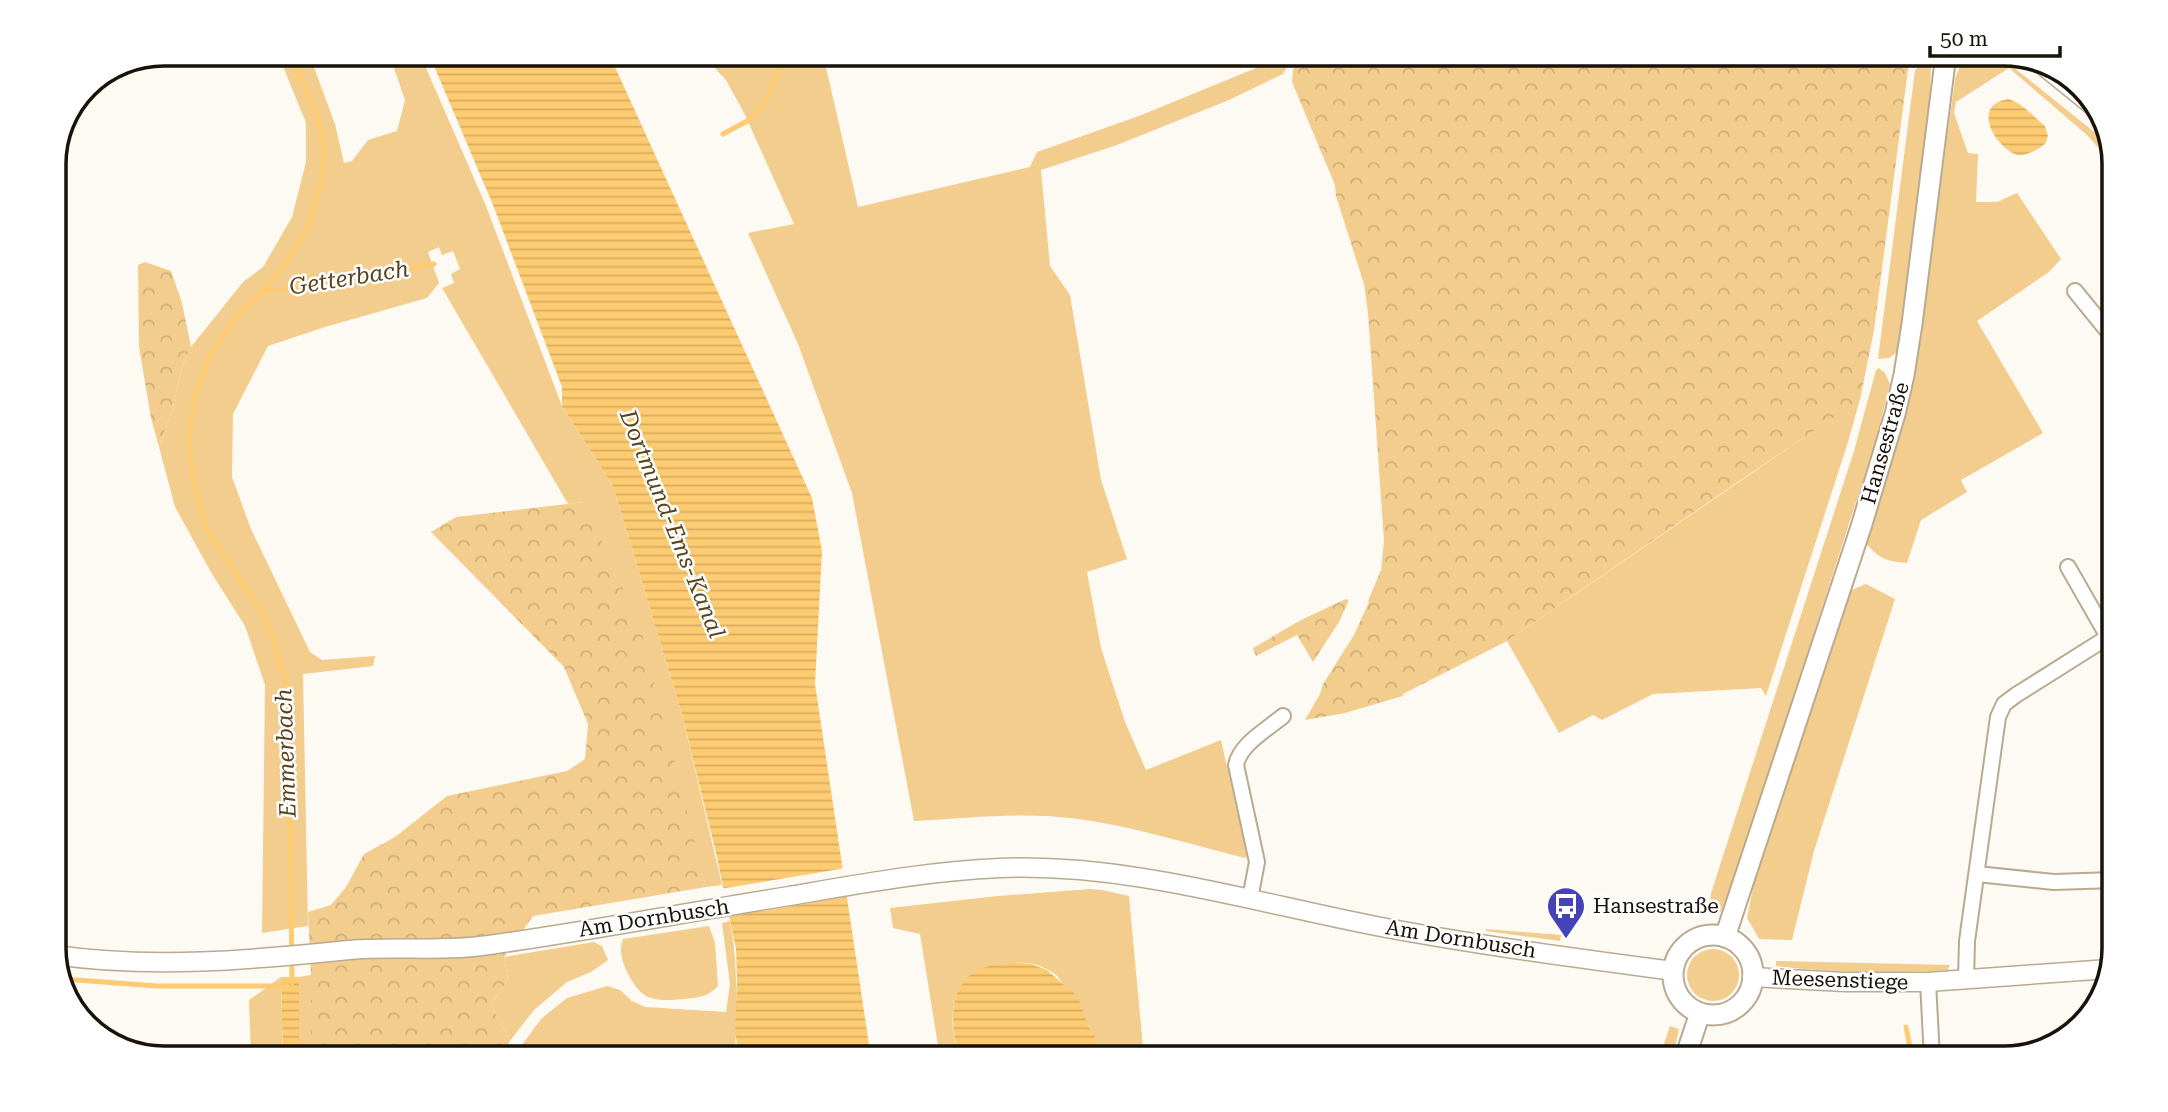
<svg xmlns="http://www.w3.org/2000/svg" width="2168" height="1112" viewBox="0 0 2168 1112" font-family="'Roboto Serif',serif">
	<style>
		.green { fill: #f2cd8d }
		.forest { fill: url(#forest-crowns) }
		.water { fill: url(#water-rules) }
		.pier { fill: #fdfaf4 }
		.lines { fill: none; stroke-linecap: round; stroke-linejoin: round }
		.stream { stroke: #fdcb72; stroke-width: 5 }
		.minor-casing { stroke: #b9aa90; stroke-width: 18 }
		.tertiary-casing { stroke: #b9aa90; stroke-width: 21 }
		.secondary-casing { stroke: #b9aa90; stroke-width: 23 }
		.minor { stroke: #fff; stroke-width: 14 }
		.tertiary { stroke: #fff; stroke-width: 18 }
		.secondary { stroke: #fff; stroke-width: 19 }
		.labels { text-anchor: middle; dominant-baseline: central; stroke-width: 5; stroke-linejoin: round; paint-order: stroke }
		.street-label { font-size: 21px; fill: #181209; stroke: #fff }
		.poi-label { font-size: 21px; fill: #181209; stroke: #fff; text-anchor: start }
		.water-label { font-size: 23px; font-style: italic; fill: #58441e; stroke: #fff }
		.rim { fill: none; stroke: #181209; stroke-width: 3.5 }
	</style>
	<defs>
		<pattern id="forest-crowns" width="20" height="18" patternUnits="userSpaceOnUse" patternTransform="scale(1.75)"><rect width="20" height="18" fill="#f2cd8d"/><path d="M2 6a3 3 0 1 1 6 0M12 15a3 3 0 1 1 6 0" fill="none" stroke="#cfaf78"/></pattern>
		<pattern id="water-rules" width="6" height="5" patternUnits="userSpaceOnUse" patternTransform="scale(1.75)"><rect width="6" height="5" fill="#fdcb72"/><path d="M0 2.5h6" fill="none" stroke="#d8ad61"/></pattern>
	</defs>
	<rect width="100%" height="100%" fill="#fdfaf4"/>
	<g class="green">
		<polygon points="278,54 309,54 335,124 344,163 352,161 368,140 397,131 405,100 389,54 420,54 486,206 562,406 613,486 682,714 722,885 706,887 687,817 584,502 568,504 442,288 454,283 451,274 460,269 453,251 442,255 439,247 428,252 439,283 427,298 325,327 268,346 233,414 232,477 251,529 310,652 322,660 375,656 373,666 303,674 308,926 262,933 265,685 245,626 212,574 175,507 159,447 172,411 182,367 191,347 243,282 263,267 292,217 306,162 306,123"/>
		<path d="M702 54H823L858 207 1030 167 1037 152 1139 116 1278 59 1293 56 1283 74 1229 100 1117 145 1041 170 1050 266 1070 295 1101 480 1127 559 1087 572 1101 648 1125 722 1146 770 1221 740 1247 855 1245 858C1188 844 1130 825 1071 818 1020 812 966 818 914 821L852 493 798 344 748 233 794 224 745 115 726 80Z"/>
		<path d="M1984 57 1998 59 2017 70 2109 144 2114 158V165L2087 135 2009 68 1956 102 1954 113 1968 153 1978 154 1976 202H1997L2017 193 2061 259 2049 272 1977 321 2043 433 1961 480 1967 492 1921 520 1907 563C1885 561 1879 559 1864 541L1921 329 1955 79 1959 68 1967 66Z"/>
		<polygon points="1922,63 1931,63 1930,100 1897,352 1889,358 1878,359 1915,70"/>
		<polygon points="1879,368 1885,373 1890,384 1876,440 1745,847 1721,912 1717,912 1710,906 1711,893 1854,451 1876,370"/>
		<polygon points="1860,399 1848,442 1766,696 1761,688 1653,694 1602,720 1593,715 1559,733 1507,641"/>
		<polygon points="1866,584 1895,599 1814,851 1792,940 1759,939 1747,918 1755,878 1849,591"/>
		<path d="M1090 889 1102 890 1129 896 1144 1058H1097C1097 1038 1088 1025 1077 1008 1071 998 1065 985 1057 976 1045 965 1026 961 1011 963 955 967 942 1009 960 1058H940L920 934 893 928 890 908 998 896Z"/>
		<path d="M730 921C739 967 736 1012 735 1058H512L542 1018 567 998 607 986 620 990 632 1001 645 1007 726 1012 730 984 722 923Z"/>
		<path d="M709 926 715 943 718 986C708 997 697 998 683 999 673 1000 661 1001 651 998 636 995 620 963 621 949 621 946 622 942 623 939Z"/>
		<polygon points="1486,929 1561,935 1560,941 1486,931"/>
		<polygon points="594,942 602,946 608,960 591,972 567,982 534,1010 510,1041 503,1058 499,1058 510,1041 491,1005 508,979 504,957"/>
		<circle cx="1713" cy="975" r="26"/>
		<path d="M1776 961 1950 965 1948 970 1934 971C1881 972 1828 973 1776 966Z"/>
		<polygon points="311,975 311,1058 299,1058 299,977"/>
		<polygon points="281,977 283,1058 251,1058 249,1000"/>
		<polygon points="1670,1026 1679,1029 1672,1058 1659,1058"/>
	</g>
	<g class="forest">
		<polygon points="1307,54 1910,54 1874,330 1860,400 1748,475 1507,641 1403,694 1403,696 1345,713 1305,720 1320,694 1323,684 1354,635 1369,602 1368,601 1381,570 1384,541 1368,313 1364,284 1336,196 1335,185 1292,82 1293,69"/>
		<polygon points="145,262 171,271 182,303 191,347 182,367 172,411 159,447 151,418 139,347 138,265"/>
		<polygon points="584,502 640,626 706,887 533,916 504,957 508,979 491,1005 510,1041 499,1058 311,1058 311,975 308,912 331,905 346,887 364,854 395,837 447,796 567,771 585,759 588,724 564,667 431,532 456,517"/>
		<polygon points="1346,599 1349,600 1339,622 1313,662 1297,635 1256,656 1253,648 1301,620"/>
	</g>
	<g class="water">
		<polygon points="429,54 609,54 812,498 822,551 815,684 871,1058 740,1058 735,1033 737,979 736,949 716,853 682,714 613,486 562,406 562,387 493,205"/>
		<path d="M2009 99C2023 104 2034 117 2045 126L2048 136 2045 144C2038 149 2028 156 2019 155 2001 154 1966 105 2009 99Z"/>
		<path d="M1014 962 1031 964 1047 970 1078 997 1088 1026 1095 1037 1097 1058H960C950 1030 947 988 976 971 988 965 1002 964 1014 962Z"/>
		<polygon points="281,977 299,977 299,1058 283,1058"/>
	</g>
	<polygon class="pier" points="846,868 851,896 726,917 720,889"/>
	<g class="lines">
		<g class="stream">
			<polyline points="290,54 316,113 324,146 322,180 307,230 283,267 263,291 237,317 210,355 196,392 189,437 192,478 206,528 260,609 273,639 287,687 290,795 292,983"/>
			<polyline points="723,134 751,119 766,100 786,54"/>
			<polyline points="265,291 335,282 434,264"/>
			<polyline points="63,979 157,986 287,986"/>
			<polyline points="1906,1027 1912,1058"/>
		</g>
		<defs>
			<g id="minor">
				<polyline points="2075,291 2114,339"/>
				<polyline points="1977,874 2054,882 2114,880"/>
				<path d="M1250 899 1257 862 1236 765C1240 744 1268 729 1283 716"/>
				<polyline points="1966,980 1967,941 1998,717 2004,704 2016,695 2108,637 2068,567"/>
				<polyline points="1928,982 1932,1058"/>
			</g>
			<g id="tertiary">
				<polyline points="2040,63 2098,110"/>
				<path d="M55 955C152 969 252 960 349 950 396 946 442 952 489 945 589 931 689 912 789 896 859 884 929 871 1000 868 1130 863 1255 903 1381 927 1477 945 1576 958 1673 971"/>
				<polyline points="1752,977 1845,982 1928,982 2109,969"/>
			</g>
			<g id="secondary">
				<circle cx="1713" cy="975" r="40"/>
				<polyline points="1725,937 1861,527 1895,414 1904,375 1912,324 1946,54"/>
				<polyline points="1685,1058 1700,1013"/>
			</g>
		</defs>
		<use href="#minor" class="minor-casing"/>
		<use href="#tertiary" class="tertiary-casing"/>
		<use href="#secondary" class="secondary-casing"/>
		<use href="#minor" class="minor"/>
		<use href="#tertiary" class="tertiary"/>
		<use href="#secondary" class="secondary"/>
	</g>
	<defs>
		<symbol id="bus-pin" viewBox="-11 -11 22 30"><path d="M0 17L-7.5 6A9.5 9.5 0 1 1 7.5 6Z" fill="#4643b9" stroke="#fff"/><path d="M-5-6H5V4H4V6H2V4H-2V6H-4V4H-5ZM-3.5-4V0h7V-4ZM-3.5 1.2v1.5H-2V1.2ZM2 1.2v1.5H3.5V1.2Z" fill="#fff"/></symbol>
	</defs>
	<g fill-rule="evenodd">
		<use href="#bus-pin" x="1544" y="884" width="44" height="60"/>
	</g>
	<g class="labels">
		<g class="street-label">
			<text transform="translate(1885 443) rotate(-74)">Hansestraße</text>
			<text transform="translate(654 918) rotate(-9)">Am Dornbusch</text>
			<text transform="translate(1461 939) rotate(9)">Am Dornbusch</text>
			<text transform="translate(1840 980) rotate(2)">Meesenstiege</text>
		</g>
		<g class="poi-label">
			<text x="1593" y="906">Hansestraße</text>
		</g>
		<g class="water-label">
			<text transform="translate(349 278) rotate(-9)">Getterbach</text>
			<text transform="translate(672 524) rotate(68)">Dortmund-Ems-Kanal</text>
			<text transform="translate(286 753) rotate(-92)">Emmerbach</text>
		</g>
	</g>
	<path d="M0 0H2168V1112H0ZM164 66H2004A98 98 0 0 1 2102 164V948A98 98 0 0 1 2004 1046H164A98 98 0 0 1 66 948V164A98 98 0 0 1 164 66Z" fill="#fff" fill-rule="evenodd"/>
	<path class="rim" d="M164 66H2004A98 98 0 0 1 2102 164V948A98 98 0 0 1 2004 1046H164A98 98 0 0 1 66 948V164A98 98 0 0 1 164 66Z"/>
	<path d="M1930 46v10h130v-10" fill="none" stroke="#181209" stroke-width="3.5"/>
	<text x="1940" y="46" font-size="21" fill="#181209" stroke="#ffffff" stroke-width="5" paint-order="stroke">50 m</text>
</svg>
